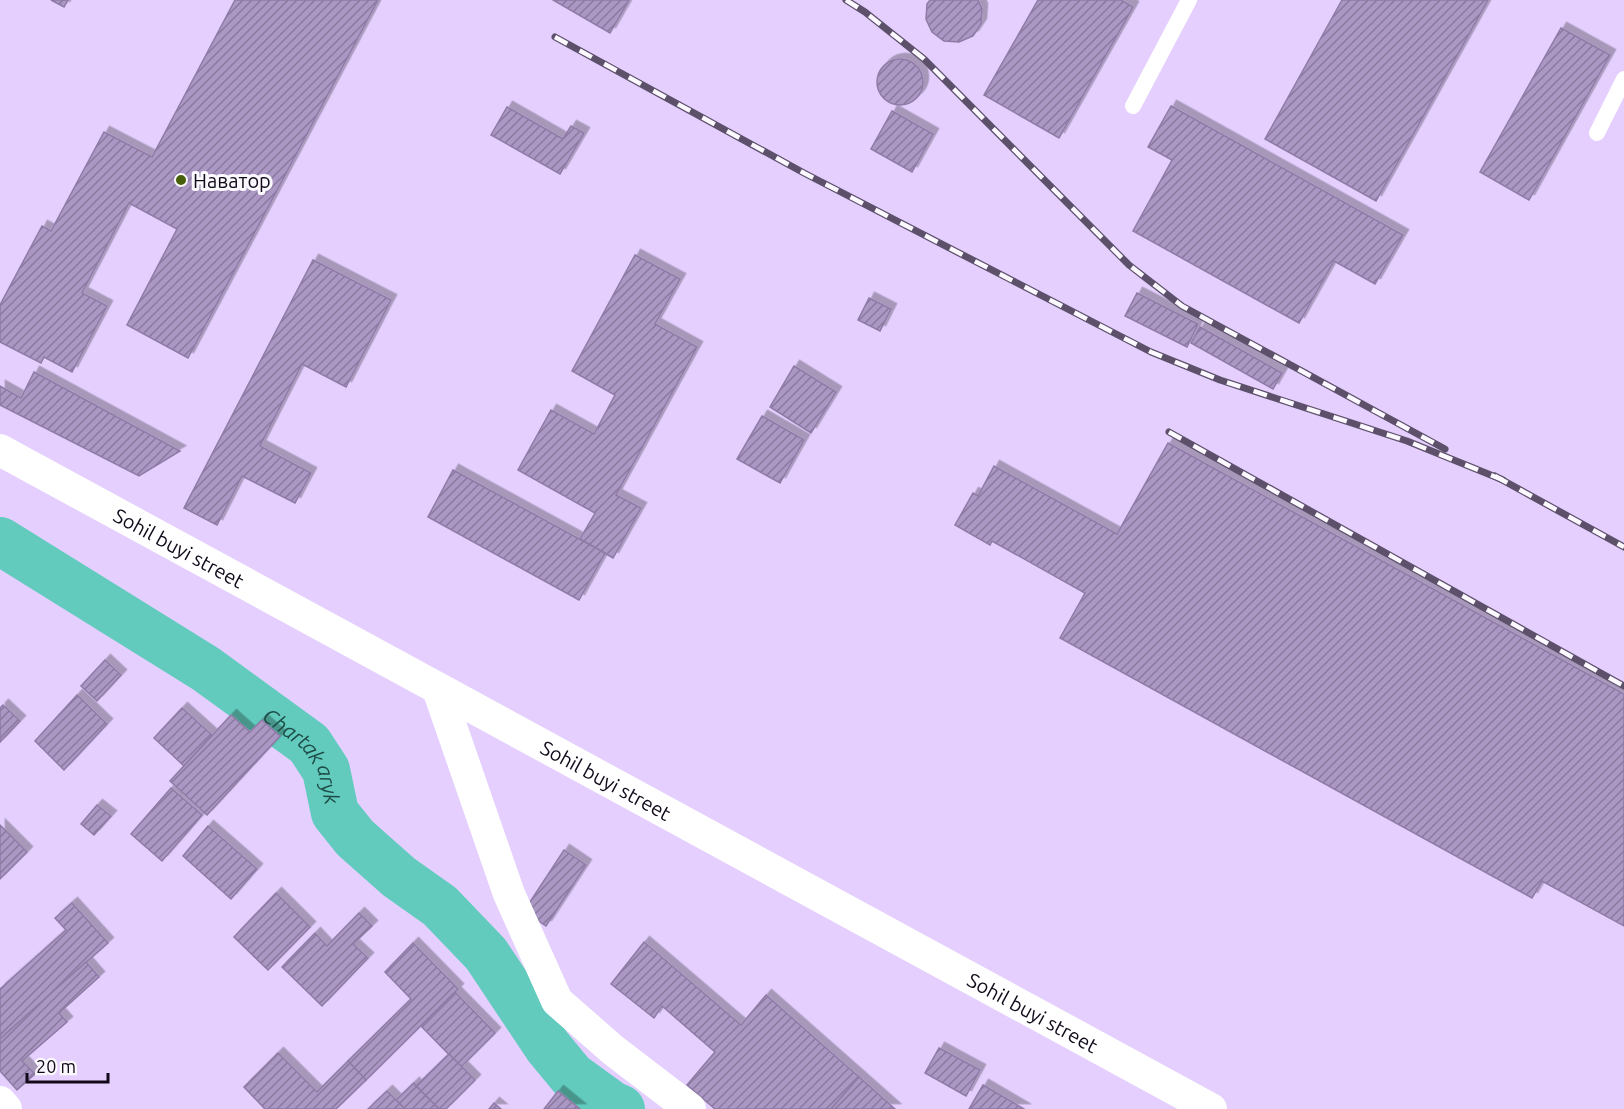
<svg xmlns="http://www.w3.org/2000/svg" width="1624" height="1109" viewBox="0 0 1624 1109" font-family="Ubuntu,sans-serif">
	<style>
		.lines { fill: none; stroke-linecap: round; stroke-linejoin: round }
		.river { stroke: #62cbbe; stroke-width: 48 }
		.building { fill: url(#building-hatch); stroke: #8f7ba6; stroke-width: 1.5; filter: url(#shadow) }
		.lane { stroke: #fff; stroke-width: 16 }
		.street { stroke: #fff; stroke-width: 32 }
		.rail-casing { stroke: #5d506b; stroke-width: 7 }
		.rail { stroke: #fbf9fe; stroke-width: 4.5; stroke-dasharray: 14; stroke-linecap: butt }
		.poi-dot { fill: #475f0b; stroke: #fbf9fe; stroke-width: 2 }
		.labels { text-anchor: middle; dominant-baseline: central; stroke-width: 6; stroke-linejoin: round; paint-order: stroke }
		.poi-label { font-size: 20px; fill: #120a1a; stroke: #fbf9fe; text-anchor: start }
		.street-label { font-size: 20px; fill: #120a1a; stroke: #fbf9fe }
		.water-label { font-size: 21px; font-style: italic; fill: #1e4d48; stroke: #fbf9fe }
	</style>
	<defs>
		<pattern id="building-hatch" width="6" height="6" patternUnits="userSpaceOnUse" patternTransform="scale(1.5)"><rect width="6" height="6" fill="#ab97c4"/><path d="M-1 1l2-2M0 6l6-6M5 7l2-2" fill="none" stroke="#8a799e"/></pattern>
		<filter id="shadow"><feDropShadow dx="5.5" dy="-5.5" stdDeviation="0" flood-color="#0004"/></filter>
	</defs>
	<rect width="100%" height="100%" fill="#e4cffe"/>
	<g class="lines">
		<path class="river" id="s1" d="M0 541 206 669 309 744 326 770 335 813 355 838 399 877 440 906 486 954 548 1047 572 1076 612 1105 621 1109"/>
	</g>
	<g class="building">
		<polygon points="51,0 68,0 64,7"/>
		<polygon points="235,0 378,0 188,358 127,325 177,229 129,203 82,293 107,306 72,372 44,357 41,363 0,342 0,305 42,226 51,231 104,132 152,157"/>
		<polygon points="553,0 629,0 610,33"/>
		<polygon points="930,0 978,0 982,9 981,24 973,36 959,42 944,41 932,32 926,19 927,4"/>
		<polygon points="1038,0 1121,0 1133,7 1059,138 984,95"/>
		<polygon points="1342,0 1488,0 1376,201 1265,139"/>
		<polygon points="1561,28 1610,55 1529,200 1480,172"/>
		<circle cx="900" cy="82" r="23"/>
		<polygon points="1171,106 1403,235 1375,284 1334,261 1299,323 1133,231 1172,160 1148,147"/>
		<polygon points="507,107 563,139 571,126 584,133 560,174 491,135"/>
		<polygon points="892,111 933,134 912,172 871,149"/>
		<polygon points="635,255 680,279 655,324 697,347 616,495 641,508 613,558 580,539 595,513 518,470 551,410 594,434 615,395 572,371"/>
		<polygon points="313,260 391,300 346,387 302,364 260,446 311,473 295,503 242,476 217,525 184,508"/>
		<polygon points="1137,293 1198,324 1187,347 1125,316"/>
		<polygon points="869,298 891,309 880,331 858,320"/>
		<polygon points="1200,327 1282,373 1273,389 1191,343"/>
		<polygon points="794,366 836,392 811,433 770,407"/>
		<polygon points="34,372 180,451 139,476 0,405 0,386 21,398"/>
		<polygon points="762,416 804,440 780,483 737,459"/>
		<polygon points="1168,443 1624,694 1624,926 1542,881 1532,898 1060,638 1085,593 992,541 990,545 955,525 973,493 978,496 994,466 1117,534"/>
		<polygon points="453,470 605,553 579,600 428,517"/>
		<polygon points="105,660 121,675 97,701 81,686"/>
		<polygon points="77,695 107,724 64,770 35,741"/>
		<polygon points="3,705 20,721 0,742 0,708"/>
		<polygon points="182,708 212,735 184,766 154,738"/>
		<polygon points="231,715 250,732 262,720 280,736 207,815 170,781"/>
		<polygon points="171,788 202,815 162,861 131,834"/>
		<polygon points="97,805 111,816 94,835 81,824"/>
		<polygon points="0,825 27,852 0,879"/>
		<polygon points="208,826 257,869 231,899 183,856"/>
		<polygon points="564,850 586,865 546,926 524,911"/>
		<polygon points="276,893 310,927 268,970 234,937"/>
		<polygon points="72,903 108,943 0,1039 0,989 66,930 55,918"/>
		<polygon points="359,913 372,926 353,944 368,958 322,1006 282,967 315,933 327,946"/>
		<polygon points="644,942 741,1025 766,995 859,1077 831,1109 715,1109 687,1085 715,1052 662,1006 654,1018 611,984"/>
		<polygon points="413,943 458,989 366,1080 348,1061 411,999 385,972"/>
		<polygon points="86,962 99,977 59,1013 67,1022 22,1061 35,1074 17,1090 0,1071 0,1039"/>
		<polygon points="455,992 495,1033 461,1067 421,1026"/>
		<polygon points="939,1048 980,1070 966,1096 925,1073"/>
		<polygon points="278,1053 317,1092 348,1061 366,1080 336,1109 265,1109 244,1087"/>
		<polygon points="449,1054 475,1080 446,1109 439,1109 416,1086"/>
		<polygon points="859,1077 895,1109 831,1109"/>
		<polygon points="414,1083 416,1086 439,1109 405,1109 396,1100"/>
		<polygon points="983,1085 1024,1109 969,1109"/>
		<polygon points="387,1091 405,1109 368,1109"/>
		<polygon points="558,1091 580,1109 544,1109"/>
		<polygon points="494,1103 501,1109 489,1109"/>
	</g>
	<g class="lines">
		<g class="lane">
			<polyline points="1133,106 1189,0"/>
			<polyline points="1597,133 1624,79"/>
		</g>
		<g class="street">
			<path id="s2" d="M0 450 1211 1109"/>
			<polyline points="438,689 509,894 557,1001 613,1050 690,1109"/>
			<polyline points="0,1102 6,1109"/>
		</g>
		<defs>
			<g id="rail">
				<polyline points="846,0 865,12 924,59 1129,265 1182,306 1445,449"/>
				<polyline points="555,37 804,173 1151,352 1220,380 1407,441 1503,480"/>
				<polyline points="1169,432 1624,686"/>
				<polyline points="1495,476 1624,547"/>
			</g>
		</defs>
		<use href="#rail" class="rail-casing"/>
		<use href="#rail" class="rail"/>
	</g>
	<circle class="poi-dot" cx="181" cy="180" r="6"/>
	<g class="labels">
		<g class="poi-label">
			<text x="193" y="180">Наватор</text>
		</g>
		<g class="street-label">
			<text stroke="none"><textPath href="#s2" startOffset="204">Sohil buyi street</textPath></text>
			<text stroke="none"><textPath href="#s2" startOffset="690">Sohil buyi street</textPath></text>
			<text stroke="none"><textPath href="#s2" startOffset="1176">Sohil buyi street</textPath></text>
		</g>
		<g class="water-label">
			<text stroke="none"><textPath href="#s1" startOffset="376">Chartak aryk</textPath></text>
		</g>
	</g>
	<path d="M27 1073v9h81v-9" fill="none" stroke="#120a1a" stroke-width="3"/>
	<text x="36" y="1073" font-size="18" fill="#120a1a" stroke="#fbf9fe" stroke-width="4.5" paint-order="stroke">20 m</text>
</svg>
